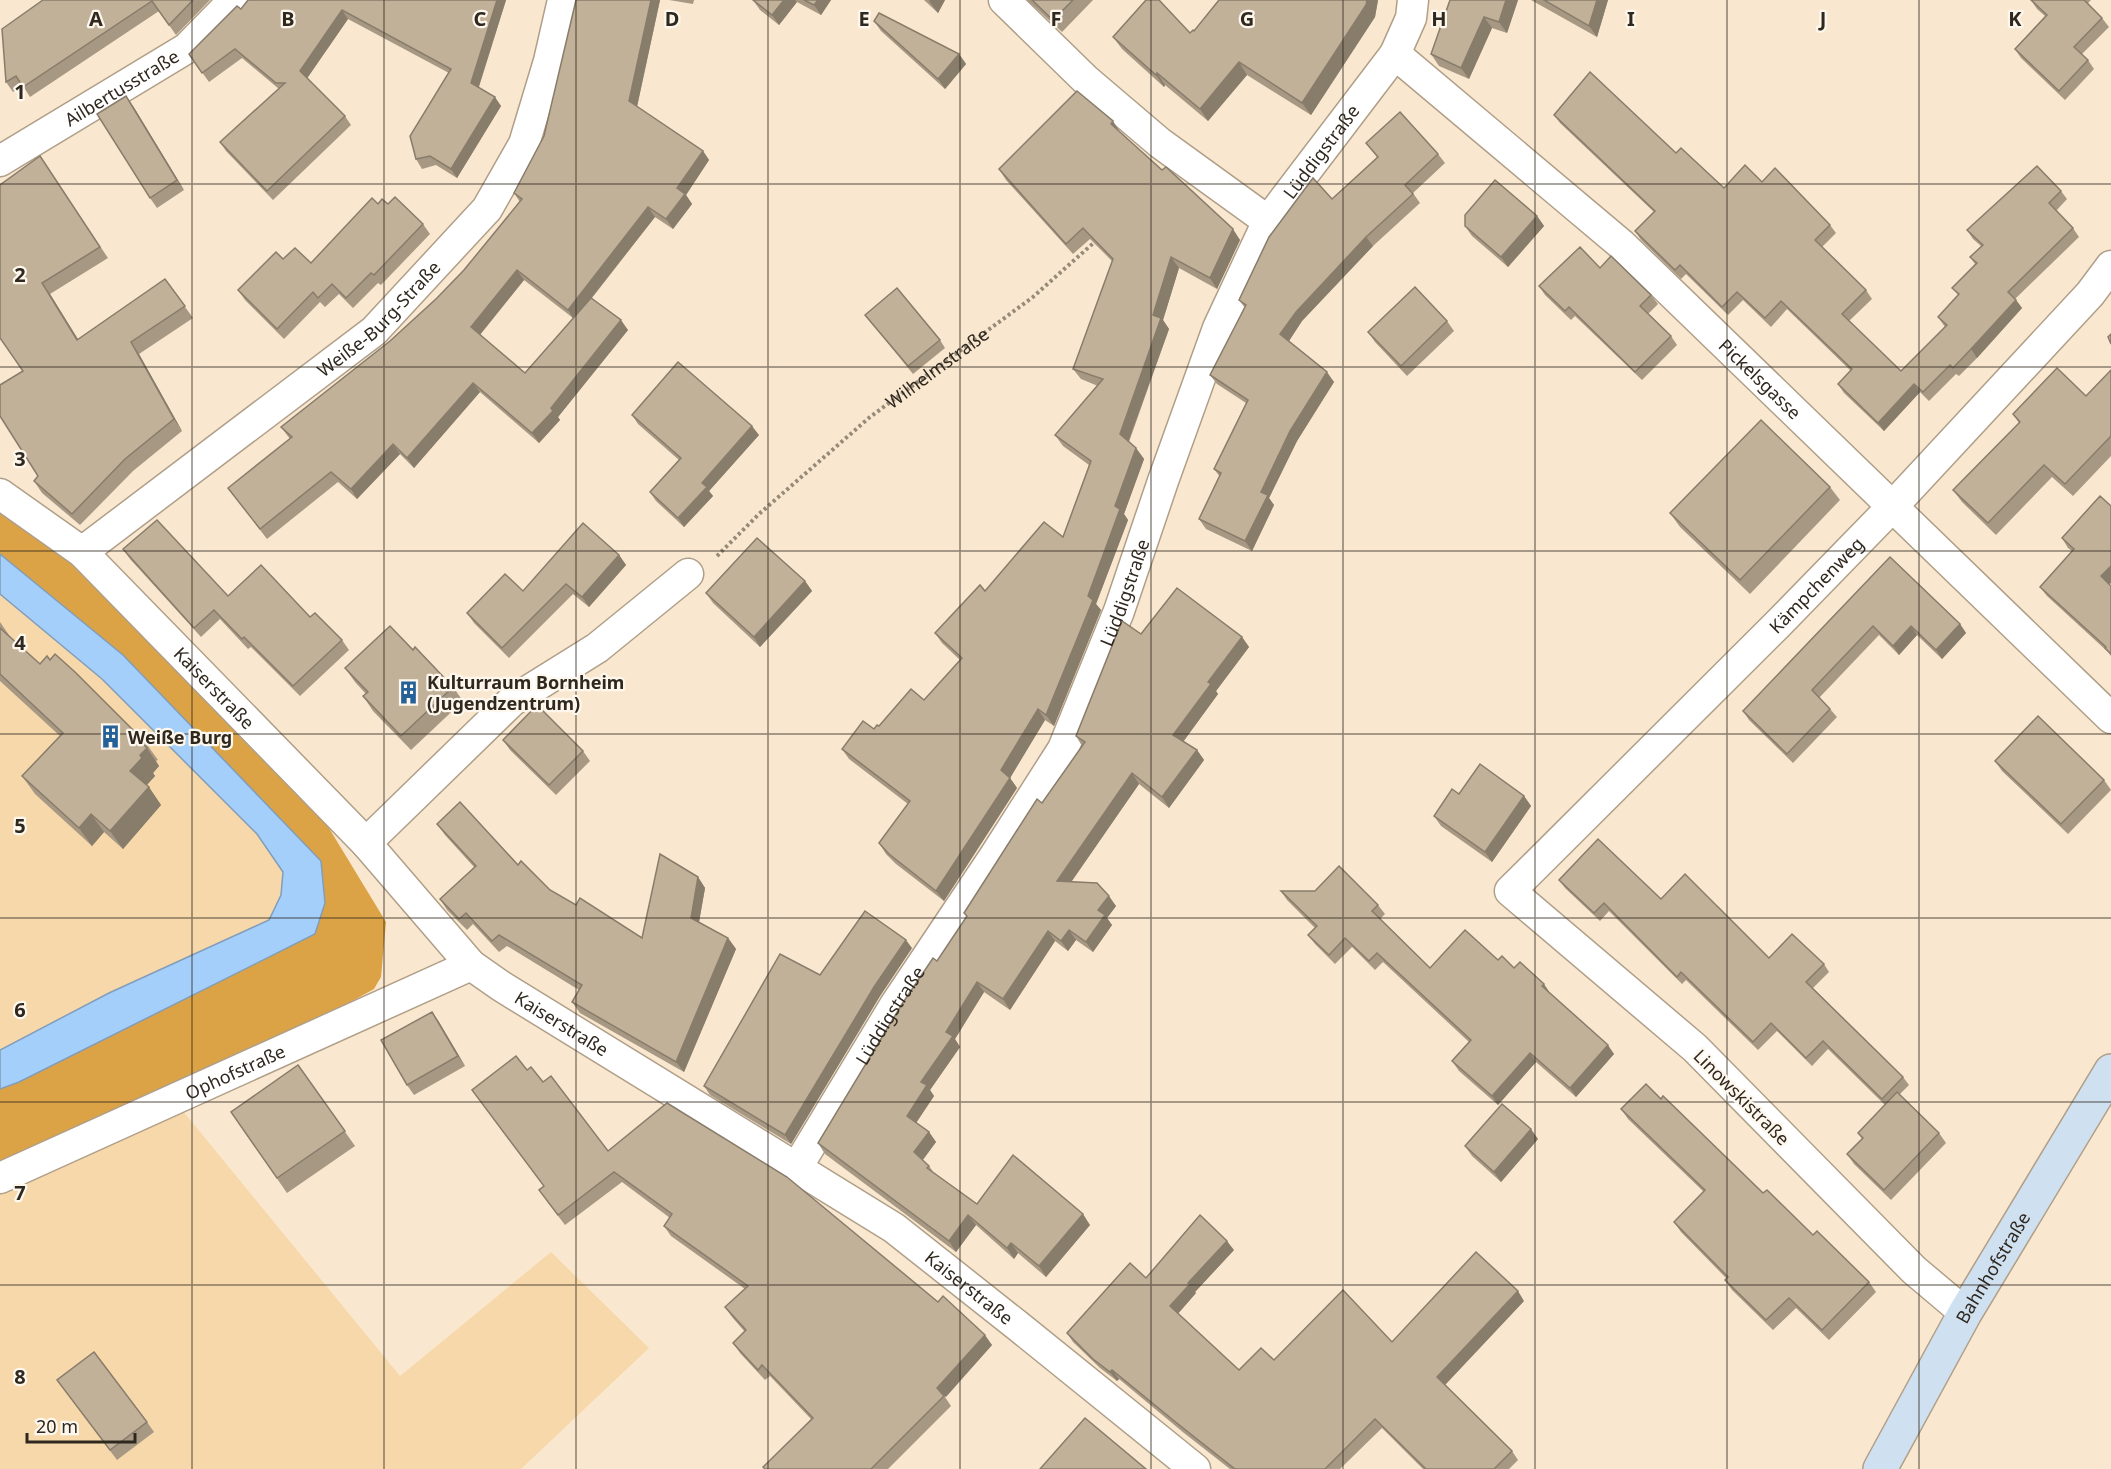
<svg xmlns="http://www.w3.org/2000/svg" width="2111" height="1469" viewBox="0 0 2111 1469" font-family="'Noto Sans',sans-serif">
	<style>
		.green { fill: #f7d8aa }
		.forest { fill: #dca346 }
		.water { fill: #a4cffb; stroke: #819db9; stroke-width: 1.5 }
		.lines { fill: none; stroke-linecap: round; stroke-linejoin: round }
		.minor-casing { stroke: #b09f88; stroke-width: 33 }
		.secondary-casing { stroke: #b09f88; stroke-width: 36 }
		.path { stroke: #968a79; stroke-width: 4; stroke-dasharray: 3 3; stroke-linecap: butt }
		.minor { stroke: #fff; stroke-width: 30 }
		.secondary { stroke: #cfe0f1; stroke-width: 33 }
		.wall { fill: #a79884; fill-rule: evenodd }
		.shaded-wall { fill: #887c6b }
		.building { fill: #c2b199; stroke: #887c6b; stroke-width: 1.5 }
		.grid { fill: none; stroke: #2f281f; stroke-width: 1.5; stroke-opacity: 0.55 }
		.labels { text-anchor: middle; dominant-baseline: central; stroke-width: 4.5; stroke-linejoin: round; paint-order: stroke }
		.street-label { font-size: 18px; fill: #2f281f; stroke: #fef7ed }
		.poi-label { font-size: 18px; font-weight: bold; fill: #2f281f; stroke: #fef7ed; text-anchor: start }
		.grid-label { font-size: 20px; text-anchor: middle; font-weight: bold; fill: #2f281f; stroke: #fef7ed; stroke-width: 4.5; stroke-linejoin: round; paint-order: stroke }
	</style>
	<rect width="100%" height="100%" fill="#f9e8cf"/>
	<g class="green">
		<polygon points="0,594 102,679 257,834 283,872 281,895 270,920 109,993 0,1050"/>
		<polygon points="174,1100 400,1376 551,1252 649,1348 521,1469 0,1469 0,1178"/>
	</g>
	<polygon class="forest" points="0,511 70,560 321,815 386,922 381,977 374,989 174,1100 0,1178 0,1089 19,1082 314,934 321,861 123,655 0,554"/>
	<polygon class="water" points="0,554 123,655 321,861 325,903 315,934 19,1082 0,1089 0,1050 109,993 269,920 281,895 283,872 257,834 102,679 0,594"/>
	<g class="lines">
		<defs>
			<g id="minor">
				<polyline points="1004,0 1086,80 1160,143 1268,221"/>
				<path id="s2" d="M1395 54 1622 245 2111 718"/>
				<path id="s3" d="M0 161 187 48 234 0"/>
				<path id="s4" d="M0 494 82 552 366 843 471 965 501 986 894 1228 1018 1326 1195 1469"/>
				<path id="s5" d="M82 552 374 331 487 209 524 144 549 61 563 0"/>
				<polyline points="366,843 512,701 597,648 688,574"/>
				<path id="s6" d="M796 1169 895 1005 994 857 1063 749 1119 611 1163 481 1218 328 1268 221 1395 54 1411 18 1413 0"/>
				<path id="s7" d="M0 1178 471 965"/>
				<path id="s8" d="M1965 1313 1914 1270 1695 1048 1510 891 1777 625 1892 507 2090 294 2111 266"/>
			</g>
			<g id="secondary">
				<path id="s9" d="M1880 1469 1965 1313 2111 1071"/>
			</g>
		</defs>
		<use href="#minor" class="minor-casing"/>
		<use href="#secondary" class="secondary-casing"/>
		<path class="path" id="s1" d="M717 556 759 514 870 417 1033 297 1098 239"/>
		<use href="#minor" class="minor"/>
		<use href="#secondary" class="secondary"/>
	</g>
	<g class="wall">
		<polygon points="43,0 210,0 176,35 159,11 30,97 23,86 13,92 6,82"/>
		<polygon points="506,0 479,87 501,106 457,178 436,165 422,169 416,159 449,73 348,19 307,78 345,116 351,125 273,200 226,151 220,142 279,89 242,58 209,82 189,54 241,9"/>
		<path d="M576 0H660L637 107 703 151 709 160 686 195 692 204 673 229 655 217 592 298 628 330 558 417 560 420 539 443 480 392 414 468 400 454 357 499 338 482 267 539 228 488 290 439 281 427 390 341 437 298 464 270 520 202 514 193 544 136ZM524 280 573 318 525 373 480 335Z"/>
		<polygon points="669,0 694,0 693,4"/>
		<polygon points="753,0 831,0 821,15 797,2 779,25 760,10"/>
		<polygon points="924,0 945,0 938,13"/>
		<polygon points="1027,0 1093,0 1062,32"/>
		<polygon points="1219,0 1378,0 1375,17 1311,115 1247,75 1208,121 1165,85 1164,87 1122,49 1113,37 1190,33 1194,31"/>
		<polygon points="1450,0 1518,0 1507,33 1492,28 1469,79 1439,66 1431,54"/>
		<polygon points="1531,0 1608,0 1597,37"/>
		<polygon points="2031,0 2091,0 2088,3 2102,18 2109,27 2082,54 2088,60 2094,69 2065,100 2021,58 2015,49 2045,16 2037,9"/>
		<polygon points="874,21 959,54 966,64 945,89 881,31"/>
		<polygon points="133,106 184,190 157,208 150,198"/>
		<polygon points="1554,115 1676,153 1724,188 1762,182 1830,225 1836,233 1822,247 1866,290 1872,299 1849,321 1901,371 1945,327 1938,317 1958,295 1952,288 1975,264 1970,257 1981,246 1973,239 1967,230 2061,191 2067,199 2056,211 2073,228 2079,237 2015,299 2022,308 1977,358 1959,376 1956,374 1929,401 1920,392 1884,431 1844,393 1838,384 1851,371 1787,309 1771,327 1743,300 1728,315 1686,274 1681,279 1641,240 1635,231 1654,212 1560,123"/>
		<polygon points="1120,132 1240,240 1217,289 1179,268 1163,320 1169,329 1129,442 1136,448 1144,459 1124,514 1128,520 1096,604 1101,610 1054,726 1045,720 1010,778 1017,788 944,901 896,864 886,854 879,843 908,804 849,759 842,749 924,700 960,660 942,643 935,633 985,591 1063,537 1089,465 1063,446 1055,435 1098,386 1081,379 1073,369 1112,261 1090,239 1073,254 1006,180 999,169"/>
		<polygon points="1366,143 1438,154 1445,163 1413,193 1420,203 1373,246 1302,321 1289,341 1334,382 1297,441 1269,498 1274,505 1252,551 1206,529 1199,519 1220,477 1214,469 1246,403 1217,384 1210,375 1245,308 1239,300 1332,199 1377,157"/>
		<polygon points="48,168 108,258 50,294 78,339 165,279 193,318 139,354 182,431 133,471 80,525 42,493 34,481 38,476 23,371"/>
		<polygon points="378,204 423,224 430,234 381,285 378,283 353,308 339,294 325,307 320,302 284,339 245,300 238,290 283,259 311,263"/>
		<polygon points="1537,216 1544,226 1508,267 1472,236 1465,226"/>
		<polygon points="1600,268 1651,295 1658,304 1648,314 1671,336 1677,345 1642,380 1575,316 1571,320 1545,295 1539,286"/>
		<polygon points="865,315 940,340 945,348 913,374"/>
		<polygon points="1447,321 1454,331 1407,376 1375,342 1368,332"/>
		<polygon points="2111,370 2111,456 2073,496 2052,477 1996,535 1962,502 1953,490 2019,423 2013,414 2086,396"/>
		<polygon points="632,415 759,435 709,491 713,496 684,527 656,501 650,492 679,460 638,424"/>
		<polygon points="1830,487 1840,500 1750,594 1680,527 1670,513"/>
		<polygon points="2100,496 2109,584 2111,586 2111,656 2108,652 2047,596 2040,587 2072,551 2068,548 2062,538"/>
		<polygon points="123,549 228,596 310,617 342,640 349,650 300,696 251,647 248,649 220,619 201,637 130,559"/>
		<polygon points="619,555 626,565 589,607 573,594 509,658 474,623 467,613"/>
		<polygon points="1890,557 1960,624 1966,633 1942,659 1917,635 1899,655 1879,635 1819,698 1830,709 1837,717 1793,763 1749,720 1743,711"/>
		<polygon points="805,581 812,591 760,647 713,603 706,593"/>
		<polygon points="0,622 11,638 40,664 145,742 158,760 156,761 159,766 153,773 155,776 147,785 161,805 123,849 104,832 92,846 35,794 22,776 60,736 0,681"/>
		<polygon points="1141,634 1242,637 1249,647 1216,691 1218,694 1183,742 1197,750 1204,760 1169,808 1139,784 1071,882 1116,906 1107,918 1112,925 1093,952 1076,940 1068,951 1055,941 1010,1010 984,992 955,1039 960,1047 930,1090 934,1096 916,1123 929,1132 936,1142 923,1160 929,1166 934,1173 977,1204 1090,1225 1046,1277 1018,1253 1014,1259 976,1225 956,1252 825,1154 818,1143 967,917 964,913 1082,746 1076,736"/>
		<polygon points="413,650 453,687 463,701 411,750 373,711 363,696 366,694 355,682 345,668"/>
		<polygon points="503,740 583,751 590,761 556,795 510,750"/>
		<polygon points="1995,761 2104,780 2111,790 2068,834 2002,771"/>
		<polygon points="1524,796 1531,806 1492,862 1441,826 1434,816"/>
		<polygon points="437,824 518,865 550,890 576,905 642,938 698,877 705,888 699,922 728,938 736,949 684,1072 580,1013 572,1002 579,990 507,946 499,952 473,924 467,930 447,910 440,899 474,867 445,835"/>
		<polygon points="1559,880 1661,899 1769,958 1824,964 1829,972 1813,988 1903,1077 1909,1085 1899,1095 1939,1133 1946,1143 1891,1200 1854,1164 1847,1154 1862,1139 1858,1133 1885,1105 1828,1049 1812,1066 1777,1031 1758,1050 1686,980 1682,984 1609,911 1600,921 1565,888"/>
		<polygon points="1281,891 1378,905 1385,914 1380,919 1430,968 1498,960 1514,968 1550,993 1550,994 1614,1054 1576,1097 1536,1062 1498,1105 1459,1071 1452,1061 1469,1042 1383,962 1375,970 1352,947 1335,964 1315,944 1308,935 1315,928 1287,900"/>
		<polygon points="912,948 880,996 791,1144 710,1095 704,1086 820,975"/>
		<polygon points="432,1012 439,1022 465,1066 414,1095 407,1085"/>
		<polygon points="298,1065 355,1146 287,1193 231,1112"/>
		<polygon points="527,1070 543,1082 608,1151 938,1302 992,1345 945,1397 951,1406 888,1469 764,1469 811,1419 770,1376 765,1380 740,1353 733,1343 745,1332 732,1317 725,1307 745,1289 671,1236 664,1226 670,1218 622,1182 565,1225 546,1200 544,1186 472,1090"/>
		<polygon points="1621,1109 1763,1193 1869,1282 1876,1292 1829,1340 1796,1308 1773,1330 1732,1290 1725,1280 1727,1279 1681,1232 1674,1222 1704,1192 1628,1119"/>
		<polygon points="1538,1139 1501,1182 1472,1156 1465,1146"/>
		<polygon points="1234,1250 1195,1292 1196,1293 1178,1313 1239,1370 1274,1360 1392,1342 1524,1301 1445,1385 1512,1451 1518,1460 1509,1469 1423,1469 1382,1428 1340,1469 1230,1469 1184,1433 1119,1379 1117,1381 1100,1368 1073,1342 1067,1333 1146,1278"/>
		<polygon points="57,1380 147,1422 154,1432 117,1460"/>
	</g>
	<g class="shaded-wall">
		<polygon points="497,0 506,0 477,92 471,83"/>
		<polygon points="651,0 660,0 636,111 629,101"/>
		<polygon points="784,0 795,0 797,2 779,25 772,15"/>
		<polygon points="818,0 831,0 821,15 814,5"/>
		<polygon points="930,0 945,0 938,13 929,1"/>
		<polygon points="1367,0 1378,0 1375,17 1311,115 1302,103"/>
		<polygon points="1506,0 1518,0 1507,33 1499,22"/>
		<polygon points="1597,0 1608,0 1597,37 1589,26"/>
		<polygon points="342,10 348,19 306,80 300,71"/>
		<polygon points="1484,17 1492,28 1469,79 1461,68"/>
		<polygon points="959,54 966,64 945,89 938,79"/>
		<polygon points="1239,62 1247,75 1208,121 1200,109"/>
		<polygon points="1157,73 1165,85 1164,87 1156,75"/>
		<polygon points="126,96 133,106 184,190 177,180"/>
		<polygon points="495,97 501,106 457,178 451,169"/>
		<polygon points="1113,121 1120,132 1111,124"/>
		<polygon points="703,151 709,160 686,195 692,204 673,229 666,219 677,188"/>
		<polygon points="648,207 655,217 574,320 568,310"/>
		<polygon points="1537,216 1544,226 1508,267 1501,257"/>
		<polygon points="1233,229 1240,240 1217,289 1210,278"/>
		<polygon points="1366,237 1373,246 1302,321 1287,344 1280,334 1296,312"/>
		<polygon points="1171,257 1179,268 1163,320 1169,329 1127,445 1120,434 1153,315"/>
		<polygon points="517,270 524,280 478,337 471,327"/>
		<polygon points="42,283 50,294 85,351 77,340"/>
		<polygon points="2016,300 2022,308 1977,358 1971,349"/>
		<polygon points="621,320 628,330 558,417 560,420 539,443 532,433 551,408"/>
		<polygon points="131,342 139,354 182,431 174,419"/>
		<polygon points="1327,372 1334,382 1297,441 1269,498 1274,505 1252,551 1245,541 1261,492 1290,431"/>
		<polygon points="473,383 480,392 414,468 407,458"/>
		<polygon points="1914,384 1920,392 1884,431 1878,423"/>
		<polygon points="752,426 759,435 709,491 713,496 684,527 678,518 702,483"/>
		<polygon points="393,444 400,454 357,499 351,489"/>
		<polygon points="1136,448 1144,459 1124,514 1128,520 1096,604 1101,610 1054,726 1046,715 1088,596 1115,506"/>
		<polygon points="619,555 626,565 589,607 582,597"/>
		<polygon points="2111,566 2111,583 2108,586 2101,576"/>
		<polygon points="805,581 812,591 760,647 754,637"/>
		<polygon points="1960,624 1966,633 1942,659 1936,650"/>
		<polygon points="1911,626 1917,635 1899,655 1893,646"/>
		<polygon points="1242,637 1249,647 1216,691 1218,694 1180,746 1173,735 1208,682"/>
		<polygon points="1038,709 1045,720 1010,778 1017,788 944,901 936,891 1001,770"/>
		<polygon points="147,748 159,766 153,773 155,776 143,789 130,771 140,755"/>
		<polygon points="1197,750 1204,760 1169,808 1162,797"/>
		<polygon points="1132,773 1139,784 1065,891 1057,881"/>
		<polygon points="149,787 161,805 123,849 110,831"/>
		<polygon points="1524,796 1531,806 1492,862 1485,852"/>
		<polygon points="91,814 104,832 92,846 79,828"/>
		<polygon points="698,877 705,888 698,928 691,918"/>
		<polygon points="1109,896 1116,906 1107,918 1112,925 1093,952 1086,942 1098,910"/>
		<polygon points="1069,930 1076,940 1068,951 1061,941"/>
		<polygon points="1048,931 1055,941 1010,1010 1003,999"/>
		<polygon points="728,938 736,949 684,1072 676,1062"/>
		<polygon points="906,940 912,948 880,996 791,1144 785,1135 874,987"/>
		<polygon points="977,982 984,992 955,1039 960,1047 930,1090 934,1096 914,1126 907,1116 921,1082 946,1032"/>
		<polygon points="1544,984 1550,993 1548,995 1542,986"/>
		<polygon points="432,1012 439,1022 465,1066 458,1056"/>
		<polygon points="1608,1045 1614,1054 1576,1097 1570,1088"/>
		<polygon points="1530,1053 1536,1062 1498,1105 1492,1096"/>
		<polygon points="1531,1129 1538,1139 1501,1182 1494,1172"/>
		<polygon points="929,1132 936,1142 921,1162 914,1152"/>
		<polygon points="1083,1214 1090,1225 1046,1277 1039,1266"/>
		<polygon points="968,1215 976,1225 956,1252 949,1241"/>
		<polygon points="1227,1241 1234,1250 1195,1292 1196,1293 1177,1315 1170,1306 1188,1283"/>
		<polygon points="1011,1243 1018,1253 1014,1259 1007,1248"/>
		<polygon points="1518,1291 1524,1301 1443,1387 1437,1377"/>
		<polygon points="985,1335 992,1345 946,1397 937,1388"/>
		<polygon points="1112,1370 1119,1379 1117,1381 1110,1372"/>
	</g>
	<g class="building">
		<polygon points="43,0 193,0 169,25 152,1 23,87 16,76 6,82 2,29"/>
		<polygon points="248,0 497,0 471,83 495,97 451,169 430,156 416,159 410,136 451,69 342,10 300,71 345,116 267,191 220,142 285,83 276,83 235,49 202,73 189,54 237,6 241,9"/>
		<polygon points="576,0 651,0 629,101 703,151 677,188 685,194 666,219 648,207 568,310 517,270 471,327 525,373 591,298 621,320 551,408 553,411 532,433 473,383 407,458 393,444 351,489 331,472 260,529 228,488 292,437 281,427 390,341 437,298 464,270 522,199 514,193 544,136"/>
		<polygon points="753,0 784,0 772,15"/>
		<polygon points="804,0 818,0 814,5"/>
		<polygon points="1032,0 1073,0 1053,20"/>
		<polygon points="1146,0 1159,0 1190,33 1193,30 1194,31 1219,0 1367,0 1366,5 1302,103 1239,62 1200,109 1157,73 1156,75 1113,37"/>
		<polygon points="1450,0 1506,0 1499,22 1484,17 1461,68 1431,54"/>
		<polygon points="1544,0 1597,0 1589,26"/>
		<polygon points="2031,0 2084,0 2102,18 2074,47 2088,60 2059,91 2015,49 2047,15"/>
		<polygon points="879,13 959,54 938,79 874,21"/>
		<polygon points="1590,72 1676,153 1681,148 1724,188 1745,165 1762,182 1775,168 1830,225 1815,240 1866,290 1842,314 1901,371 1947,325 1938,317 1959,294 1952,288 1977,263 1970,257 1983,245 1967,230 2037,166 2061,191 2049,203 2073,228 2008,292 2016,300 1971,349 1953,368 1950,365 1923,392 1914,384 1878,423 1838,384 1852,369 1781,301 1765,318 1737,292 1722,307 1680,265 1675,270 1635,231 1655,211 1554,115"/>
		<polygon points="1077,91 1113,121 1111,124 1162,170 1166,167 1233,229 1210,278 1171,257 1153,315 1161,318 1120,434 1136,448 1115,506 1120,509 1088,596 1093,600 1046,715 1038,709 1001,770 1010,778 936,891 889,854 879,843 910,801 842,749 863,721 874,729 877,725 879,726 911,689 924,700 962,658 935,633 980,585 985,591 1044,522 1063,537 1091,461 1055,435 1103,379 1073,369 1113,259 1083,228 1066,244 999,169"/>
		<polygon points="126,96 177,180 150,198 97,114"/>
		<polygon points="1400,112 1438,154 1405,185 1413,194 1366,237 1296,312 1280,334 1327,372 1290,431 1261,492 1268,495 1245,541 1199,519 1221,473 1214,469 1248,400 1210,375 1246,305 1239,300 1269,237 1313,178 1332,199 1378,157 1366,143"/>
		<polygon points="40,156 100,247 42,283 77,340 165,279 185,306 131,342 174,419 125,459 72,514 34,481 38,476 0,416 0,385 23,371 0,338 0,185"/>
		<polygon points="1495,180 1537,216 1501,257 1465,226 1465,215"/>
		<polygon points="395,197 423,224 374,275 371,273 346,298 332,284 318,298 313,292 277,329 238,290 276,252 283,259 295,248 311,263 372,198 378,204 382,199 388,204"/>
		<polygon points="1580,247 1600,268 1611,256 1651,295 1640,306 1671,336 1635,372 1569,307 1565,311 1539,286"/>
		<polygon points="1415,287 1447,321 1401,366 1368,332"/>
		<polygon points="897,288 940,340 908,366 865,315"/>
		<polygon points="2111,334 2111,344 2108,337"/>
		<polygon points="678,362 752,426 702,483 707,487 678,518 650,492 681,458 632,415"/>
		<polygon points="2057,368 2086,396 2111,370 2111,436 2065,484 2044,465 1988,523 1953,490 2020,422 2013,414"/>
		<polygon points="1761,420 1830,487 1740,580 1670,513"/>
		<polygon points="2100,496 2111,506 2111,566 2101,576 2111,586 2111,654 2105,648 2106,647 2040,587 2074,549 2062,538"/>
		<polygon points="157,520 228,596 261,565 310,617 315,613 342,640 293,686 244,637 242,639 214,610 194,628 123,549"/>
		<polygon points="583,523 619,555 582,597 566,584 502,648 467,613 505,574 523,591"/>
		<polygon points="757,538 805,581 754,637 706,593"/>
		<polygon points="1890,557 1960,624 1936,650 1911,626 1893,646 1873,626 1812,690 1830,709 1787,754 1743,711"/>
		<polygon points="1177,588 1242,637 1208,682 1211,684 1173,735 1197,750 1162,797 1132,773 1057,881 1097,883 1109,896 1098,910 1105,915 1086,942 1069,930 1061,941 1048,931 1003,999 977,982 946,1032 953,1036 921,1082 927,1085 907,1116 929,1132 914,1152 929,1166 927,1168 977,1204 1013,1155 1083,1214 1039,1266 1011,1243 1007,1248 968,1215 949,1241 818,1143 902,1004 933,958 937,961 967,916 964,913 1037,799 1042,803 1085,742 1076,736 1122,621 1141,634"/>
		<polygon points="390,626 413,650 415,647 453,687 401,736 363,696 368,692 345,668"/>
		<polygon points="0,628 40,664 47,656 50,660 55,654 75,672 145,742 143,744 147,748 140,755 142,758 130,771 149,787 110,831 91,814 79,828 22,776 63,733 0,674"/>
		<polygon points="537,705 583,751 549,785 503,740"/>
		<polygon points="2038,716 2104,780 2061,824 1995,761"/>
		<polygon points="1480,764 1524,796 1485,852 1434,816 1452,789 1459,794"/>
		<polygon points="460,802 518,865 521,861 550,890 576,905 580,898 642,938 660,854 698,877 691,918 728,938 676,1062 572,1002 582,985 499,935 492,941 466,913 459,919 440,899 476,866 437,824"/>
		<polygon points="1598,839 1661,899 1685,874 1769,958 1792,934 1824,964 1806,982 1903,1077 1882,1099 1823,1041 1806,1058 1771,1023 1753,1042 1681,972 1677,977 1604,903 1594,913 1559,880"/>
		<polygon points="1339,866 1378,905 1372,911 1430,968 1465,930 1498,960 1502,956 1514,968 1520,962 1544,984 1542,986 1608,1045 1570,1088 1530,1053 1492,1096 1452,1061 1471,1040 1377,953 1369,961 1345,938 1329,955 1308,935 1317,926 1281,891 1315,891"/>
		<polygon points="865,911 906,940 874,987 785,1135 704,1086 780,954 820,975"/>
		<polygon points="432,1012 458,1056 407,1085 381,1040"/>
		<polygon points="516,1056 527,1070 531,1067 543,1082 551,1076 608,1151 667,1103 787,1177 938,1302 943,1296 985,1335 937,1388 944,1396 871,1469 765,1469 763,1467 813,1418 762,1365 758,1370 733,1343 746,1330 725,1307 748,1286 664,1226 672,1214 614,1172 558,1215 539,1190 544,1186 472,1090"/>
		<polygon points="298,1065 345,1131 277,1178 231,1112"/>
		<polygon points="1646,1084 1661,1099 1663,1096 1763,1193 1767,1190 1813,1235 1817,1231 1869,1282 1822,1330 1789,1298 1766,1320 1725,1280 1728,1277 1674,1222 1705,1190 1621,1109"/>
		<polygon points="1897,1092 1939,1133 1884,1190 1847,1154 1863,1138 1858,1133"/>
		<polygon points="1502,1104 1531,1129 1494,1172 1465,1146"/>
		<polygon points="1200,1215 1227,1241 1188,1283 1190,1284 1170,1306 1239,1370 1261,1348 1274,1360 1343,1290 1392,1342 1476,1252 1518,1291 1437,1377 1512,1451 1494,1469 1426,1469 1375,1419 1325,1469 1235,1469 1178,1424 1112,1370 1110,1372 1093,1359 1067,1333 1130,1263 1146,1278"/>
		<polygon points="94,1352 147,1422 110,1450 57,1380"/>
		<polygon points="1085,1418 1146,1469 1040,1469"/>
	</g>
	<path class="grid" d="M192 0V1469M384 0V1469M576 0V1469M768 0V1469M960 0V1469M1151 0V1469M1343 0V1469M1535 0V1469M1727 0V1469M1919 0V1469M0 184H2111M0 367H2111M0 551H2111M0 734H2111M0 918H2111M0 1102H2111M0 1285H2111"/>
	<defs>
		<symbol id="building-bare" viewBox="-9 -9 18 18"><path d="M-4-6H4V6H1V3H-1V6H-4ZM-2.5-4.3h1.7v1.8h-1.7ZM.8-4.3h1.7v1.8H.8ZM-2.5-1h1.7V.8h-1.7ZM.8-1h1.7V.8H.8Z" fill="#236198" stroke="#fef7ed" stroke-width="2.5" paint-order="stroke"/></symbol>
	</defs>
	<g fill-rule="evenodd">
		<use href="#building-bare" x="392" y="676" width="33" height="33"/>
		<use href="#building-bare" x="94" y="720" width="33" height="33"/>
	</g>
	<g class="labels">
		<g class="street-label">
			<text stroke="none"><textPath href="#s3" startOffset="142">Ailbertusstraße</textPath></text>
			<text stroke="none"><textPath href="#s6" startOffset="1152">Lüddigstraße</textPath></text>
			<text stroke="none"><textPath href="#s5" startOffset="378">Weiße-Burg-Straße</textPath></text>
			<text stroke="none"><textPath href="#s1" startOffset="290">Wilhelmstraße</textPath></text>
			<text stroke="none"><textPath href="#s2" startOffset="489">Pickelsgasse</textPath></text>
			<text stroke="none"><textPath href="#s8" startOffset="1054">Kämpchenweg</textPath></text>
			<text stroke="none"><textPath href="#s6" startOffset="666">Lüddigstraße</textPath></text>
			<text stroke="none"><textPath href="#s4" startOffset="290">Kaiserstraße</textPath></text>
			<text stroke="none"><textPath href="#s6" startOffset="180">Lüddigstraße</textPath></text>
			<text stroke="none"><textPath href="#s4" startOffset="776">Kaiserstraße</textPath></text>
			<text stroke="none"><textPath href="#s7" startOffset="258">Ophofstraße</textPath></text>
			<text transform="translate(1742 1097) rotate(45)">Linowskistraße</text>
			<text stroke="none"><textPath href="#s9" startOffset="231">Bahnhofstraße</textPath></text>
			<text stroke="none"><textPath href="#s4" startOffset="1262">Kaiserstraße</textPath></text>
		</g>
		<g class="poi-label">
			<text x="427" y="682">Kulturraum Bornheim<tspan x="427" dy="21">(Jugendzentrum)</tspan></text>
			<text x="128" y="737">Weiße Burg</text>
		</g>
	</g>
	<g class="grid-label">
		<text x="96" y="26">A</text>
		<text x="288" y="26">B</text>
		<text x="480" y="26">C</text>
		<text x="672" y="26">D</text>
		<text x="864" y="26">E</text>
		<text x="1056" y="26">F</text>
		<text x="1247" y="26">G</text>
		<text x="1439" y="26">H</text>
		<text x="1631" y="26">I</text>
		<text x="1823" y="26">J</text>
		<text x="2015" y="26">K</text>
		<text x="20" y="99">1</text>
		<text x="20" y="282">2</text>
		<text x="20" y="466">3</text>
		<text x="20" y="650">4</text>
		<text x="20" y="833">5</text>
		<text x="20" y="1017">6</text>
		<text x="20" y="1200">7</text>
		<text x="20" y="1384">8</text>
	</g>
	<path d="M27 1433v9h108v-9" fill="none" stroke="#2f281f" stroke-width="3"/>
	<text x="36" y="1433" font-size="18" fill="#2f281f" stroke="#fef7ed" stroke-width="4.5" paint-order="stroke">20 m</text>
</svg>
